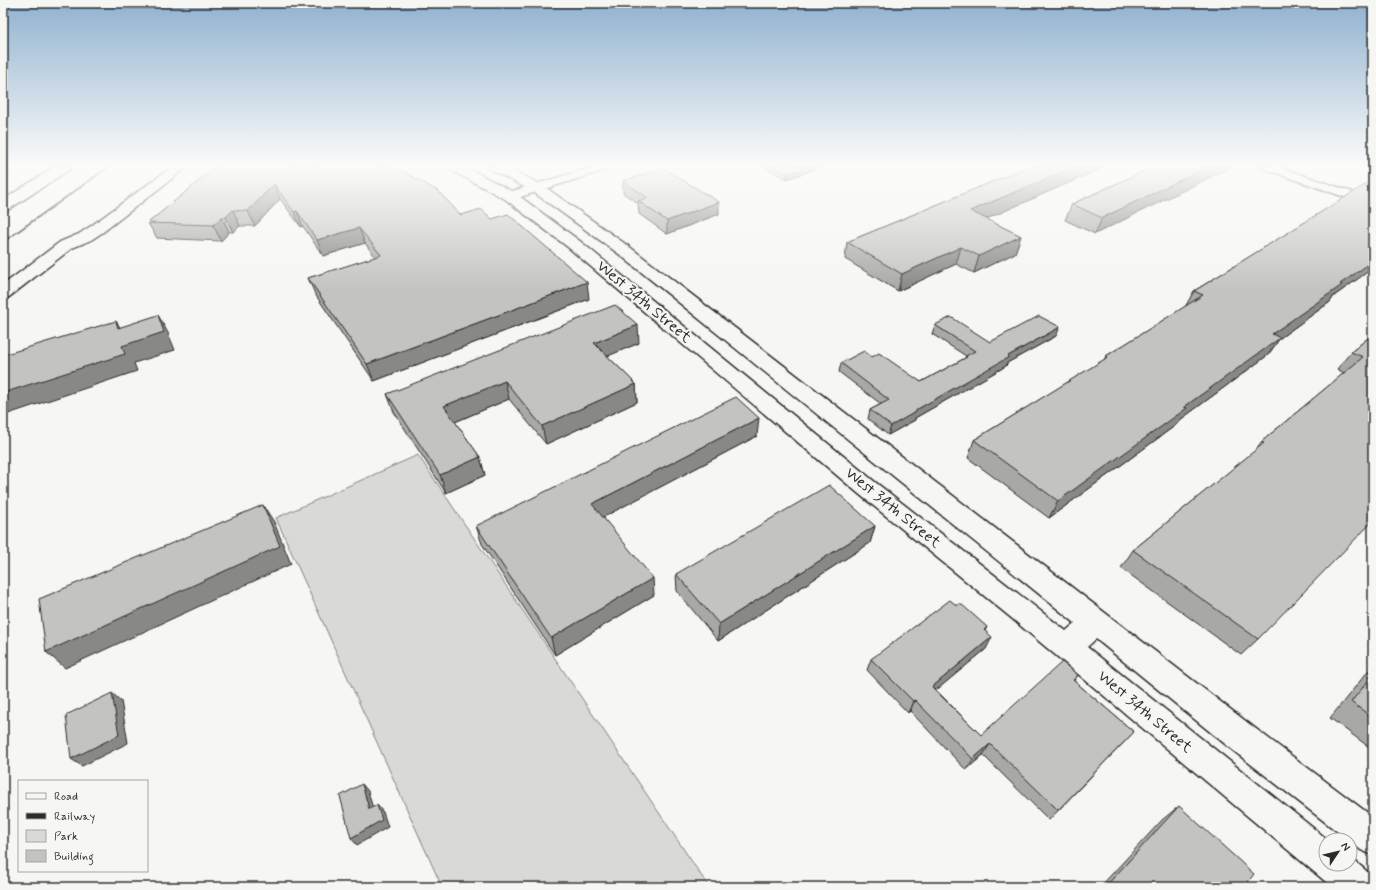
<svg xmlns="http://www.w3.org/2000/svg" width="1376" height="890" viewBox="0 0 1376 890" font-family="Mynerve,sans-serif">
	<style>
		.green { fill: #d9d9d5; stroke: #828280 }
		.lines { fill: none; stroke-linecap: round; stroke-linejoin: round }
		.street-casing { stroke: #2b2b2b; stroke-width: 3 }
		.secondary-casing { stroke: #2b2b2b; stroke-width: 3 }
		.street { fill: #f6f6f2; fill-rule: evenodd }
		.secondary { fill: #f6f6f2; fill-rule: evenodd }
		.rail { stroke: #2b2b2b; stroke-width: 2 }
		.wall { fill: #a8a8a5; stroke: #2b2b2b }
		.shaded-wall { fill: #888886; stroke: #2b2b2b }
		.building { fill: #c3c3c0; stroke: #2b2b2b }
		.labels { text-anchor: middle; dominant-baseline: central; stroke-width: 4; stroke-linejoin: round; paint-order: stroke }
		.street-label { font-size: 16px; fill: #2b2b2b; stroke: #f6f6f2 }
	</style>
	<rect width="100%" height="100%" fill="#f6f6f2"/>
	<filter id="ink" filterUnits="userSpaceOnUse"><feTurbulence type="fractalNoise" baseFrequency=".025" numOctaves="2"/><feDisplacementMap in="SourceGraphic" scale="8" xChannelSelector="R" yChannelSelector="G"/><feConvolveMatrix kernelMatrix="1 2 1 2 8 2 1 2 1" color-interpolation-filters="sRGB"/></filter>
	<g filter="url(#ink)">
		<polygon class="green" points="418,455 709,887 442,887 276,518"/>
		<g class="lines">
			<defs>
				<g id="street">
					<polygon points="597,166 613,166 611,168 514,199 506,199 504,196 506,193"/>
					<polygon points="1260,166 1276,166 1373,199 1373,207 1262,168"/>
				</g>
				<g id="secondary">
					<polygon points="56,166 72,166 70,169 8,210 3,212 3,200"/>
					<polygon points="173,166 188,166 103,232 91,240 72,248 9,297 3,298 3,285 60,242 79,234 91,226"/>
					<polygon points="447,166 464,166 515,193 581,242 875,482 1066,631 1075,623 619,254 532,191 490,169 488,166 505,166 542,185 631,248 1252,726 1373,817 1373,855 1361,850 1230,748 1096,639 1087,647 1328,840 1326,840 1326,864 1350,864 1350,857 1371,875 1373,887 1332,887 1009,616 859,494 569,248 505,199 449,169"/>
				</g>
			</defs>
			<use href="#street" class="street-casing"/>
			<use href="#secondary" class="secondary-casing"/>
			<use href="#street" class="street"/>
			<use href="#secondary" class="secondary"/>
			<polyline class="rail" points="3,242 110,166"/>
		</g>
		<g class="wall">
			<polygon points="217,166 461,215 492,219 589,299 374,381 315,294 308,278 375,257 365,243 323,256 303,226 301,227 280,199 255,226 240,226 233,232 229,232 221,241 157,238 148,223"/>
			<polygon points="762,166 824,166 787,179"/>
			<polygon points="1030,166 1107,166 986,219 1021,236 1015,253 974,273 956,264 898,291 845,259 847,242"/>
			<polygon points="1155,166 1095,234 1065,220 1072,204"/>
			<polygon points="1373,174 1373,268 1334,296 1330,302 1280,338 1268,355 1180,420 1176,425 1049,518 968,458 974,440 1104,360 1106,356 1185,307 1194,291 1364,186"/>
			<polygon points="623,181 719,214 667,234 639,214 638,203 623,193"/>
			<polygon points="935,325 990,342 1056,336 1007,363 1006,366 915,418 915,420 888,435 868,419 870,410 881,404 839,372 841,363 872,357 921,382 965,358 966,356 932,334"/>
			<polygon points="1373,334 1258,639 1241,655 1121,568 1133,550 1255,451 1261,442 1344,373 1337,369 1351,352"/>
			<polygon points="639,343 607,356 636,384 637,402 546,444 509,399 455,422 480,457 485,475 446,493 394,412 387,394"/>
			<polygon points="757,436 603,517 654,595 555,655 482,544 476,526"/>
			<polygon points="875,526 870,543 718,641 677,591 676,574"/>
			<polygon points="957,606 987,627 985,631 986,649 936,690 981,735 1078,675 1074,681 1134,732 1049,820 983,755 966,770 910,711 908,713 867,670 871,659"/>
			<polygon points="1373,665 1373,750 1330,718"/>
			<polygon points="1179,806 1244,887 1100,887 1162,820"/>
		</g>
		<g class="shaded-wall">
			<polygon points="3,166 7,166 11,171 3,176"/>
			<polygon points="811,166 824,166 787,179 787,174"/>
			<polygon points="1077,166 1107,166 966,228 970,211"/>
			<polygon points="1209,166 1233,166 1095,234 1102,218"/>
			<polygon points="274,184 280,199 255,226 248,211"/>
			<polygon points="719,202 719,214 667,234 667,221"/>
			<polygon points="233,210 240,226 233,232 226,217"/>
			<polygon points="297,211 303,226 301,227 294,212"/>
			<polygon points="222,217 229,232 221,241 213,225"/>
			<polygon points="359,228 365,243 323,256 317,240"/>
			<polygon points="1021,236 1015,253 974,273 979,256"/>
			<polygon points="961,247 956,264 898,291 902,274"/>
			<polygon points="1373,261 1373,268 1334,296 1330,302 1280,338 1268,355 1180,420 1176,425 1049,518 1058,501 1184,407 1272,334 1340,284"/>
			<polygon points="587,282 589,299 374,381 367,364"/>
			<polygon points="158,315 168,333 175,350 134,363 137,371 8,414 3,409 3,393 122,346 116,321 127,338"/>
			<polygon points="638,325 639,343 596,361 594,343"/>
			<polygon points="1060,327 1056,336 1007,363 1006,366 915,418 915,420 888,435 891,426 916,410 1008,356"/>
			<polygon points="505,381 509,399 450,424 444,406"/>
			<polygon points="636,384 637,402 546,444 542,426"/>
			<polygon points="759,418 757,436 594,522 592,504"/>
			<polygon points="480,457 485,475 446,493 440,475"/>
			<polygon points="263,505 274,522 291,564 65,668 46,652"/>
			<polygon points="875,526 870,543 718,641 719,624"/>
			<polygon points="653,578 654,595 555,655 551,638"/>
			<polygon points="992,637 986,649 927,698 932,687"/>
			<polygon points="112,693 121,701 128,743 82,766 71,759"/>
			<polygon points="915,700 910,711 908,713 913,701"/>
			<polygon points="990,744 983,755 966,770 973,759"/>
			<polygon points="362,784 368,791 375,816 369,809"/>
			<polygon points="377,805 383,812 388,827 357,845 351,838"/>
		</g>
		<g class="building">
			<polygon points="217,166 386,166 404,172 438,191 461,215 481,209 492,219 508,214 587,282 367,364 308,278 381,255 359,228 317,240 297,211 294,212 274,184 248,211 233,210 226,217 222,217 213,225 148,223"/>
			<polygon points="771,166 811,166 787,174"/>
			<polygon points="1030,166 1077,166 970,211 1021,236 979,256 961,247 902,274 847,242"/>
			<polygon points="1155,166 1209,166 1102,218 1072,204"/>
			<polygon points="663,168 719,202 667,221 638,201 648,198 623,181"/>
			<polygon points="1363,186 1373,189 1373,261 1340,284 1342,285 1272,334 1280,338 1184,407 1187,408 1058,501 974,440 1108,357 1106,356 1203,295 1194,291"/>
			<polygon points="615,305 638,325 594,343 636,384 542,426 505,381 444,406 480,457 440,475 387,394"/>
			<polygon points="158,315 164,332 122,346 125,354 3,393 3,355 116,321 118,328"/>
			<polygon points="1039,316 1060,327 1008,356 1009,357 916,410 917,411 891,426 870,410 889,400 841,363 864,351 872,357 879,353 921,382 967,357 966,356 975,351 935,325 951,317 990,342"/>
			<polygon points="1373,334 1373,521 1258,639 1133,550 1264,443 1261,442 1363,357 1351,352"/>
			<polygon points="736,397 759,418 592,504 653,578 551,638 476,526"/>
			<polygon points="829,485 875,526 719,624 676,574"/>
			<polygon points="263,505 280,546 46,652 39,599"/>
			<polygon points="950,600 957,606 960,603 987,627 984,630 992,637 932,687 981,735 1062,662 1078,675 1073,680 1134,732 1058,810 990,744 973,759 915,700 913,701 871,659"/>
			<polygon points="1373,675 1373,718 1351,702"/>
			<polygon points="112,693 119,735 71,759 66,715"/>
			<polygon points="362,784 369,809 377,805 382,820 351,838 340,796"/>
			<polygon points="1179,806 1254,874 1244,887 1105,887"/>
		</g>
	</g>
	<linearGradient id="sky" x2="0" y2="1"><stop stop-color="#91b2d0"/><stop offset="0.57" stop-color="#fbfbf9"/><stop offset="1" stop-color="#fbfbf9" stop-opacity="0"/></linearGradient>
	<rect width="1376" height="290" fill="url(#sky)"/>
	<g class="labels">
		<g class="street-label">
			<text transform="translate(644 302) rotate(40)">West 34th Street</text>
			<text transform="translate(893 508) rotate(39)">West 34th Street</text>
			<text transform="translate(1145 712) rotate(40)">West 34th Street</text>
		</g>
	</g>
	<rect width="1376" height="890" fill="none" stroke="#f6f6f2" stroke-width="16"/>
	<rect x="8" y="8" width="1360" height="874" fill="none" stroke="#2b2b2b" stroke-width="1.5" filter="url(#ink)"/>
	<rect x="18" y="780" width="130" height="92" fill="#f6f6f2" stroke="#a5a5a2"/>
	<rect x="26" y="793" width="20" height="6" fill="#f6f6f2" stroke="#a5a5a2"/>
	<text x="54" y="800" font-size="12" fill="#2b2b2b">Road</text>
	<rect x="26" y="813" width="20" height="6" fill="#2b2b2b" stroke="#a5a5a2"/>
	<text x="54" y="820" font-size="12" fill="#2b2b2b">Railway</text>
	<rect x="26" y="830" width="20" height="12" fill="#d9d9d5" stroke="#a5a5a2"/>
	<text x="54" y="840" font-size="12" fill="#2b2b2b">Park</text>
	<rect x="26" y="850" width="20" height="12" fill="#c3c3c0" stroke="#a5a5a2"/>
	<text x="54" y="860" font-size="12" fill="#2b2b2b">Building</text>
	<g transform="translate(1338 852) rotate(55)"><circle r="19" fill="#f6f6f2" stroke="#a5a5a2"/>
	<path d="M0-3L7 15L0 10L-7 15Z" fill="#2b2b2b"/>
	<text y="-6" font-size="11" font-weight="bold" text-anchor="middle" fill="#2b2b2b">N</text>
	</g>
</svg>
